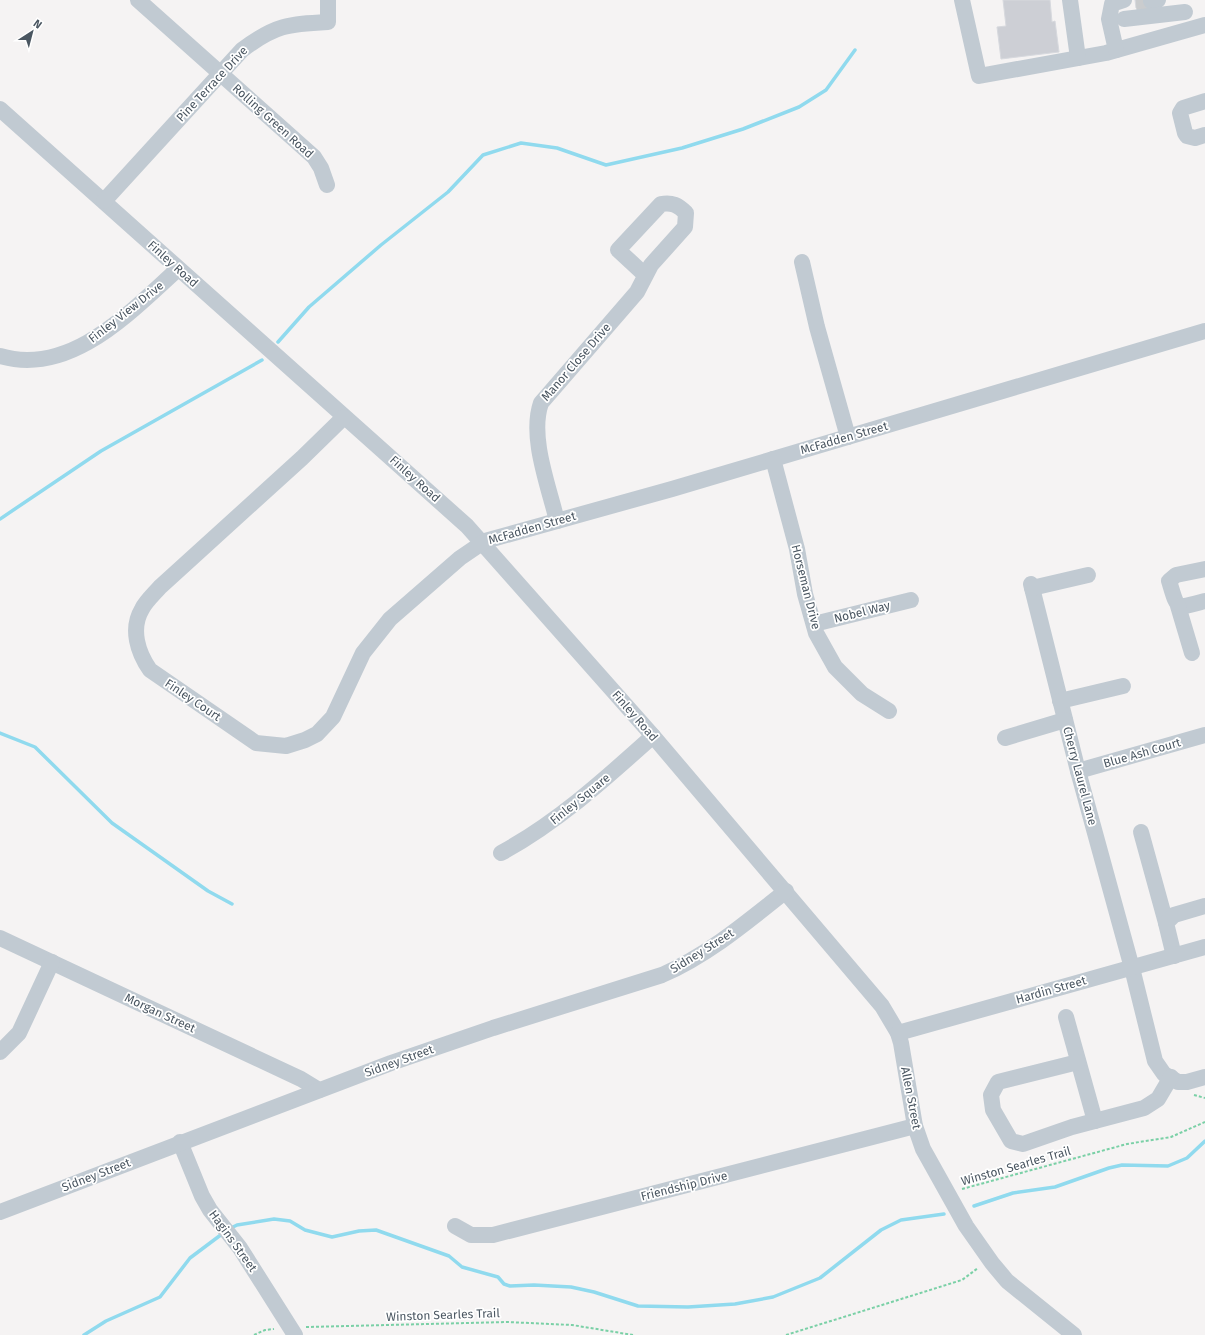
<svg xmlns="http://www.w3.org/2000/svg" width="1205" height="1335" viewBox="0 0 1205 1335" font-family="'Fira Sans',sans-serif">
	<style>
		.lines { fill: none; stroke-linecap: round; stroke-linejoin: round }
		.stream { stroke: #90daee; stroke-width: 3.5 }
		.building { fill: #cdcfd5; stroke: #d7d9de }
		.minor-tunnel { stroke: #caccce; stroke-width: 16; stroke-dasharray: 16 8; stroke-linecap: butt }
		.path { stroke: #7ad0a6; stroke-width: 2; stroke-dasharray: 3 2; stroke-linecap: butt }
		.minor { stroke: #c1cad2; stroke-width: 16 }
		.labels { text-anchor: middle; dominant-baseline: central; stroke-width: 3.5; stroke-linejoin: round; paint-order: stroke }
		.street-label { font-size: 12px; fill: #4a5661; stroke: #fff }
	</style>
	<rect width="100%" height="100%" fill="#f5f3f3"/>
	<g class="lines">
		<g class="stream">
			<polyline points="278,342 309,307 381,245 448,192 483,155 521,143 557,148 606,165 682,148 743,129 799,107 826,90 855,50"/>
			<polyline points="0,519 101,451 262,360"/>
			<polyline points="0,733 35,747 112,823 208,891 232,904"/>
			<polyline points="974,1206 1013,1193 1055,1187 1109,1168 1122,1165 1168,1166 1187,1158 1205,1141"/>
			<polyline points="231,1228 237,1225 274,1219 290,1221 305,1230 332,1237 359,1231 376,1230 449,1256 462,1267 498,1277 504,1284 510,1286 534,1285 571,1287 594,1292 638,1306 688,1307 735,1304 773,1297 820,1278 881,1230 901,1220 944,1214"/>
			<polyline points="84,1335 106,1321 160,1297 190,1258 222,1234"/>
		</g>
	</g>
	<g class="building">
		<polygon points="1003,0 1050,0 1052,22 1055,21 1059,52 1001,59 997,27 1006,26"/>
		<polygon points="1135,0 1142,0 1144,7 1136,8"/>
	</g>
	<g class="lines">
		<polyline class="minor-tunnel" points="1136,2 1151,1"/>
		<g class="path">
			<polyline points="1194,1095 1205,1098"/>
			<polyline points="962,1189 1127,1144 1171,1137 1205,1122"/>
			<polyline points="306,1327 507,1322 572,1325 633,1335"/>
			<polyline points="254,1335 265,1330 274,1329"/>
			<polyline points="786,1335 962,1280 978,1268"/>
		</g>
		<g class="minor">
			<polyline points="138,0 314,157 321,168 327,185"/>
			<polyline points="962,0 979,76 1106,53 1205,25"/>
			<polyline points="1070,0 1078,58"/>
			<polyline points="1151,1 1158,0"/>
			<polyline points="1124,19 1185,12"/>
			<polyline points="1116,50 1109,19 1112,4 1124,0"/>
			<polyline points="1205,101 1183,108 1180,113 1185,133 1187,136 1195,138 1205,135"/>
			<polyline points="0,109 467,526 653,736 882,1006 898,1033 901,1043 915,1126 923,1149 966,1226 992,1263 1007,1281 1074,1335"/>
			<path d="M104 201 242 50C275 25 288 24 328 22V0"/>
			<polyline points="802,262 817,327 848,437"/>
			<path d="M0 356C71 377 131 311 178 269"/>
			<path d="M344 417 302 458 160 587C154 594 146 601 142 609 130 629 138 653 150 670L256 743 286 746 305 740 317 734 333 717 363 653 390 619 460 558 485 541 672 489 1205 331"/>
			<polyline points="773,459 797,549 805,594 816,633 835,667 862,694 889,711"/>
			<path d="M557 521C549 487 529 437 541 403L637 292 651 265 685 227 686 213C678 205 672 202 661 204L618 250 645 275"/>
			<path d="M1205 569 1176 575 1169 581C1178 610 1175 609 1205 601"/>
			<polyline points="1031,584 1078,771 1132,968 1155,1061 1164,1074 1178,1082 1187,1082 1205,1077"/>
			<polyline points="1032,588 1088,575"/>
			<polyline points="1178,606 1192,653"/>
			<polyline points="814,624 911,600"/>
			<polyline points="1060,701 1123,686"/>
			<polyline points="1005,738 1065,720"/>
			<polyline points="1078,771 1205,735"/>
			<polyline points="1141,832 1166,923"/>
			<path d="M501 853C558 822 605 779 653 736"/>
			<polyline points="0,938 301,1079 319,1090"/>
			<polyline points="1174,956 1166,923 1174,915 1205,906"/>
			<polyline points="1066,1017 1095,1121"/>
			<polyline points="898,1033 1205,947"/>
			<polyline points="0,1052 19,1033 52,962"/>
			<polyline points="1078,1062 998,1082 991,1095 993,1110 1011,1141 1023,1144 1072,1127 1144,1108 1158,1099 1171,1077"/>
			<polyline points="180,1142 202,1196 210,1210 240,1248 295,1335"/>
			<path d="M0 1212 391 1063 493 1028 662 975C708 955 747 922 786 891"/>
			<polyline points="455,1226 471,1235 493,1235 915,1126"/>
		</g>
	</g>
	<g class="labels">
		<g class="street-label">
			<text transform="translate(212 84) rotate(-47)">Pine Terrace Drive</text>
			<text transform="translate(273 121) rotate(42)">Rolling Green Road</text>
			<text transform="translate(173 264) rotate(42)">Finley Road</text>
			<text transform="translate(126 312) rotate(-38)">Finley View Drive</text>
			<text transform="translate(576 362) rotate(-49)">Manor Close Drive</text>
			<text transform="translate(844 438) rotate(-16)">McFadden Street</text>
			<text transform="translate(415 479) rotate(42)">Finley Road</text>
			<text transform="translate(532 528) rotate(-16)">McFadden Street</text>
			<text transform="translate(806 587) rotate(76)">Horseman Drive</text>
			<text transform="translate(862 612) rotate(-14)">Nobel Way</text>
			<text transform="translate(193 700) rotate(34)">Finley Court</text>
			<text transform="translate(635 716) rotate(49)">Finley Road</text>
			<text transform="translate(1142 753) rotate(-16)">Blue Ash Court</text>
			<text transform="translate(1080 776) rotate(75)">Cherry Laurel Lane</text>
			<text transform="translate(580 799) rotate(-39)">Finley Square</text>
			<text transform="translate(702 951) rotate(-32)">Sidney Street</text>
			<text transform="translate(1051 990) rotate(-16)">Hardin Street</text>
			<text transform="translate(160 1013) rotate(25)">Morgan Street</text>
			<text transform="translate(399 1061) rotate(-20)">Sidney Street</text>
			<text transform="translate(911 1098) rotate(79)">Allen Street</text>
			<text transform="translate(1016 1166) rotate(-16)">Winston Searles Trail</text>
			<text transform="translate(96 1175) rotate(-21)">Sidney Street</text>
			<text transform="translate(684 1186) rotate(-14)">Friendship Drive</text>
			<text transform="translate(233 1241) rotate(54)">Hagins Street</text>
			<text transform="translate(443 1315) rotate(-2)">Winston Searles Trail</text>
		</g>
	</g>
	<g transform="translate(32 32) rotate(36)" stroke="#ffffff" stroke-width="3" paint-order="stroke">
	<path d="M0-3L7 15L0 10L-7 15Z" fill="#4a5661"/>
	<text y="-6" font-size="11" font-weight="bold" text-anchor="middle" fill="#4a5661">N</text>
	</g>
</svg>
